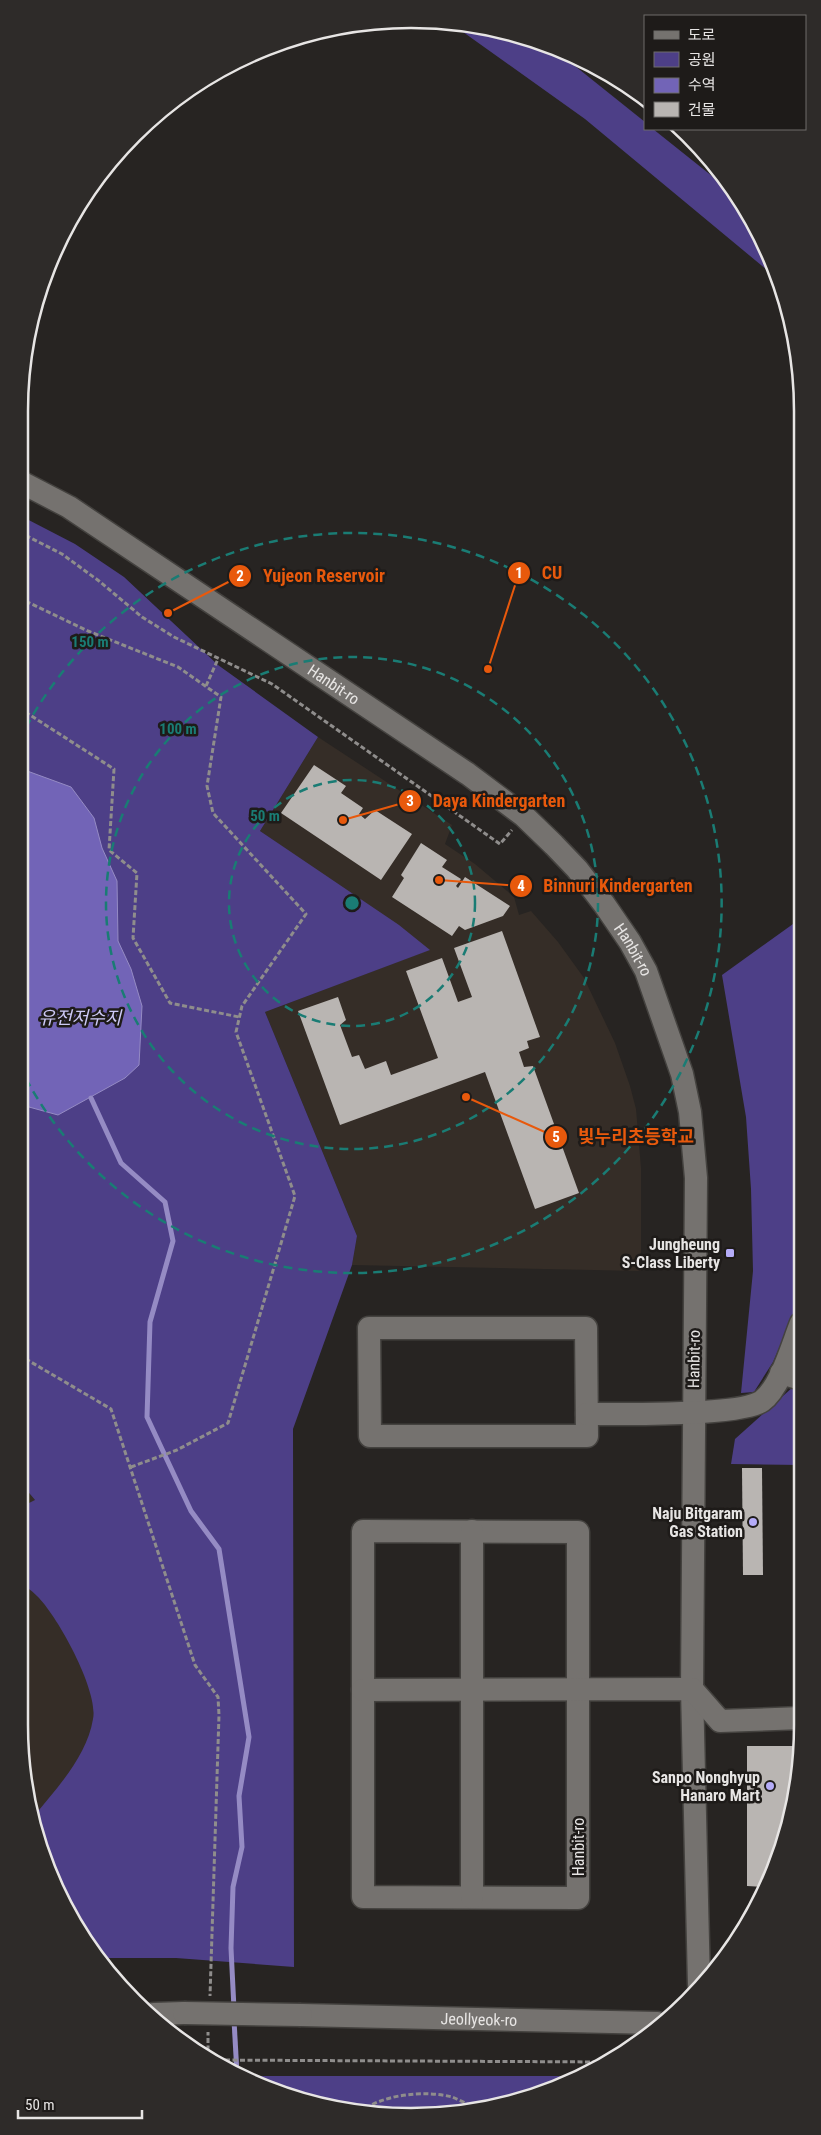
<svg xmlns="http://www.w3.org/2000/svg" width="821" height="2135" viewBox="0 0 821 2135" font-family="'Roboto Condensed','Noto Sans KR',sans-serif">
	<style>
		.built { fill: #352d27 }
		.green { fill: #4d3f87 }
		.water { fill: #7264b7; stroke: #958bc4 }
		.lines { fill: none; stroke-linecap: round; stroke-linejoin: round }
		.stream { stroke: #958bc4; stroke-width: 5 }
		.building { fill: #b9b5b2 }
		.minor-casing { stroke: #44423f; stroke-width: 25 }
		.path { stroke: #8f8d8c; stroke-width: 3; stroke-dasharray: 5 2.5; stroke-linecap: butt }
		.minor { stroke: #75726f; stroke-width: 22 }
		.minor-bridge-casing { stroke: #44423f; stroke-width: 25; stroke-linecap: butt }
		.minor-bridge { stroke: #75726f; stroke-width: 22 }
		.ring { fill: none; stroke: #1a7c74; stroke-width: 2.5; stroke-dasharray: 9 6 }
		.poi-dot { fill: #b5acf8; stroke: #1e1b19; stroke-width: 2 }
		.labels { text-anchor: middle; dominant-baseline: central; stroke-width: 5; stroke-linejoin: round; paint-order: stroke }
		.street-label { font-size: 16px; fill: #e7e5e4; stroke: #1e1b19 }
		.poi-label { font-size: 16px; font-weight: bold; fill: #e7e5e4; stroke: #1e1b19; text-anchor: end }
		.water-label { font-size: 18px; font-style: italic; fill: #cdc9f6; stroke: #1e1b19 }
		.rim { fill: none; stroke: #e7e5e4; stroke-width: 2.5 }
		.centre { fill: #1a7c74; stroke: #1e1b19; stroke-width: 2.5 }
		.ring-label { font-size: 15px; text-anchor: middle; font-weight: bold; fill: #1a7c74; stroke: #1e1b19; stroke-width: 5; stroke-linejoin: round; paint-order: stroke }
		.leader { fill: none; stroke: #e8590c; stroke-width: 2 }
		.callout-dot { fill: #e8590c; stroke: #1e1b19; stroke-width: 2 }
		.mark-label { font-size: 15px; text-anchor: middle; font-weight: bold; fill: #fff }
		.callout-label { font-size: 18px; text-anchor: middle; font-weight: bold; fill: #e8590c; stroke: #1e1b19; stroke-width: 5; stroke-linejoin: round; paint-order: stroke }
	</style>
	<rect width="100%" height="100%" fill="#272422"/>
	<g class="built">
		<polygon points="318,737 452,825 445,844 475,864 514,897 519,915 531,911 558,942 584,978 615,1043 630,1086 636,1109 641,1168 641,1271 352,1265 357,1236 265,1012 429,950 260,831"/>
		<polygon points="19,1481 141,1627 98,1958 71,1920 40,1851 19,1724"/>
	</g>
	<g class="green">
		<polygon points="449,22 512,32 560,54 645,122 645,129 653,129 732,192 762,237 773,275 585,119"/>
		<path d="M19 515 75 544 124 577 218 665 318 737 260 831 399 925 430 950 265 1012 357 1236 352 1265 293 1429 294 1967 176 1958H98L71 1920 40 1851 34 1816C57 1788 87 1756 93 1719 99 1691 57 1615 37 1596 31 1590 25 1586 19 1581V1508L35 1500 19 1481Z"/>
		<polygon points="800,919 801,1298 773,1362 754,1392 741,1393 753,1271 751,1189 746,1117 722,975"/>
		<polygon points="793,1387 801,1388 802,1465 731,1464 735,1439"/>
		<polygon points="257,2076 581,2076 561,2086 487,2109 359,2113 285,2096 256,2083"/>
	</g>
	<polygon class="water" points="19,768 71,787 94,818 102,848 117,881 118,941 131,969 142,1006 139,1065 125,1078 58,1115 29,1107 19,1093"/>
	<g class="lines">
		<g class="stream">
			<polyline points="91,1098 121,1163 165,1202 173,1241 150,1322 147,1417 191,1511 219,1549 249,1737 239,1796 242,1847 233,1887 231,1948 234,2009"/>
			<polyline points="234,2020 237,2074"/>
		</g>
	</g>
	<g class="building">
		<polygon points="314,765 346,786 341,793 363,808 359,814 365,819 375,810 412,834 381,880 281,813"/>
		<polygon points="421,843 447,860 442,867 461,879 456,886 458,888 465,877 510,906 503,916 465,930 459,926 452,936 392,897 404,878 401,875"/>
		<polygon points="502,931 540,1037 527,1041 529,1048 519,1052 524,1067 533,1066 579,1193 535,1209 485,1072 340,1125 298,1011 338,997 346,1020 340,1025 352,1057 359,1055 365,1069 386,1061 391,1075 438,1058 406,971 442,958 458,1002 472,997 454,948"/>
		<polygon points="742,1468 762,1468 763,1575 743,1575"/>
		<polygon points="747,1746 799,1746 789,1826 766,1887 747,1886"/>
	</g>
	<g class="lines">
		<defs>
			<g id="minor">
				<path id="s1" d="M19 481 69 507 468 774 524 816 554 845 577 869 604 904 630 942 646 971 682 1074 690 1112 696 1178 692 1689 699 1984"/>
				<polygon points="369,1328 586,1328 587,1436 370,1436"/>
				<polyline points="781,1373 801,1379"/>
				<path d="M587 1414C619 1414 740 1416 762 1401 781 1387 792 1345 801 1323"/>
				<polygon points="363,1531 578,1532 578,1898 363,1897"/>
				<polyline points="363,1690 692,1689 720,1721 802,1718"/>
				<polyline points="472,1897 472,1531"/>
				<polyline points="154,2014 184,2013"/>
				<path id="s2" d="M301 2015 657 2023"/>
			</g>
		</defs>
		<use href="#minor" class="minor-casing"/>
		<g class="path">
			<polyline points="19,532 62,554 99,581 142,617 174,637 272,684 500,844 512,830"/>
			<polyline points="19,598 88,631 178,667 221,697 207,786 213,813 306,914 242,1006 236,1032 295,1196 228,1423 177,1450 131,1467"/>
			<polyline points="206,686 218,659"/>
			<polyline points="19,708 114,769 109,850 137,873 133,938 170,1003 239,1017"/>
			<polyline points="19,1355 111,1409 195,1665 218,1697 219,1715 210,1996"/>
			<polyline points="208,2058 208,2032"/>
			<polyline points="210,2060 607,2062"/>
			<path d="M360 2113C380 2094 426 2090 452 2097 460 2100 469 2105 477 2109"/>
		</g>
		<use href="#minor" class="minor"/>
		<defs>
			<polyline id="minor-bridge" points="184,2013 301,2015"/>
		</defs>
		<use href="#minor-bridge" class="minor-bridge-casing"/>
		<use href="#minor-bridge" class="minor-bridge"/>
	</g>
	<g class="ring">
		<circle cx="352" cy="903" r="123"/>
		<circle cx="352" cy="903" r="246"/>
		<path d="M19 741A370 370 0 1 1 19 1065"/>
	</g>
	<g class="poi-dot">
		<rect x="725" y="1248" width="10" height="10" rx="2.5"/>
		<circle cx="753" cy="1522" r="5"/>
		<circle cx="770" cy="1786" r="5"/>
	</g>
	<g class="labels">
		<g class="street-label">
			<text stroke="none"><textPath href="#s1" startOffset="375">Hanbit-ro</textPath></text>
			<text stroke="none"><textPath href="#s1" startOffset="780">Hanbit-ro</textPath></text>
			<text transform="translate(694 1359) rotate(-89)">Hanbit-ro</text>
			<text transform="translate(578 1847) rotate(-90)">Hanbit-ro</text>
			<text stroke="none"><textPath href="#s2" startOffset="178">Jeollyeok-ro</textPath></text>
		</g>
		<g class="poi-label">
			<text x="720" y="1244">Jungheung<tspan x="720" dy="18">S-Class Liberty</tspan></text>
			<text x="743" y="1513">Naju Bitgaram<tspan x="743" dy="18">Gas Station</tspan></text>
			<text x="760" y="1777">Sanpo Nonghyup<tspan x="760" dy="18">Hanaro Mart</tspan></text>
		</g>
		<g class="water-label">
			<text x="80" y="1017">유전저수지</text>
		</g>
	</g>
	<path d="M0 0H821V2135H0ZM411 28H411A383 383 0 0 1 794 411V1725A383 383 0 0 1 411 2108H411A383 383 0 0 1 28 1725V411A383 383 0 0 1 411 28Z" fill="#2e2b29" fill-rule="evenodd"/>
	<path class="rim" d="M411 28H411A383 383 0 0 1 794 411V1725A383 383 0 0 1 411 2108H411A383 383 0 0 1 28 1725V411A383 383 0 0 1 411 28Z"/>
	<circle cx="352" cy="903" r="8" class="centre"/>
	<g class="ring-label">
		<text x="90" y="647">150 m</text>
		<text x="178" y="734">100 m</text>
		<text x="265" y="821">50 m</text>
	</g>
	<path class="leader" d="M488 669L519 573M168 613L240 576M343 820L410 801M439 880L521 886M466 1097L556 1137"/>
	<g class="callout-dot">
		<circle cx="488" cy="669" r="5"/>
		<circle cx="168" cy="613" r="5"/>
		<circle cx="343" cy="820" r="5"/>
		<circle cx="439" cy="880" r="5"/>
		<circle cx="466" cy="1097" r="5"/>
		<circle cx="519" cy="573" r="12"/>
		<circle cx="240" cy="576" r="12"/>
		<circle cx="410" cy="801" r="12"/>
		<circle cx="521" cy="886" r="12"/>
		<circle cx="556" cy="1137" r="12"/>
	</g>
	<g class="mark-label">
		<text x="519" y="578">1</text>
		<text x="240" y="581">2</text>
		<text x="410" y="806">3</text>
		<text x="521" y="891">4</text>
		<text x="556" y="1142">5</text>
	</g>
	<g class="callout-label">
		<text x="552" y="579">CU</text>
		<text x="324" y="582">Yujeon Reservoir</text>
		<text x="499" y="807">Daya Kindergarten</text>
		<text x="618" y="892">Binnuri Kindergarten</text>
		<text x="636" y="1143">빛누리초등학교</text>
	</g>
	<rect x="644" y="15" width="162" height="115" fill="#1e1b19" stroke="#6e6c6a"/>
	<rect x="654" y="31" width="25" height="8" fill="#75726f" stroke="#6e6c6a"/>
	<text x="688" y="40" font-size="15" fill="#e7e5e4">도로</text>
	<rect x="654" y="52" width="25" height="15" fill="#4d3f87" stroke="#6e6c6a"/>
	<text x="688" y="65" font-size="15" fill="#e7e5e4">공원</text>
	<rect x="654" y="78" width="25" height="15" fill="#7264b7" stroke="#6e6c6a"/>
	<text x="688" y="90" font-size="15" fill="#e7e5e4">수역</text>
	<rect x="654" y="102" width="25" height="15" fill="#b9b5b2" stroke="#6e6c6a"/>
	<text x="688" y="115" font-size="15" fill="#e7e5e4">건물</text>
	<path d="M18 2110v8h124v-8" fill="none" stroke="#e7e5e4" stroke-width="2.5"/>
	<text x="25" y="2110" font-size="15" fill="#e7e5e4" stroke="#1e1b19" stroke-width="4" paint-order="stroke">50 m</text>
</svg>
